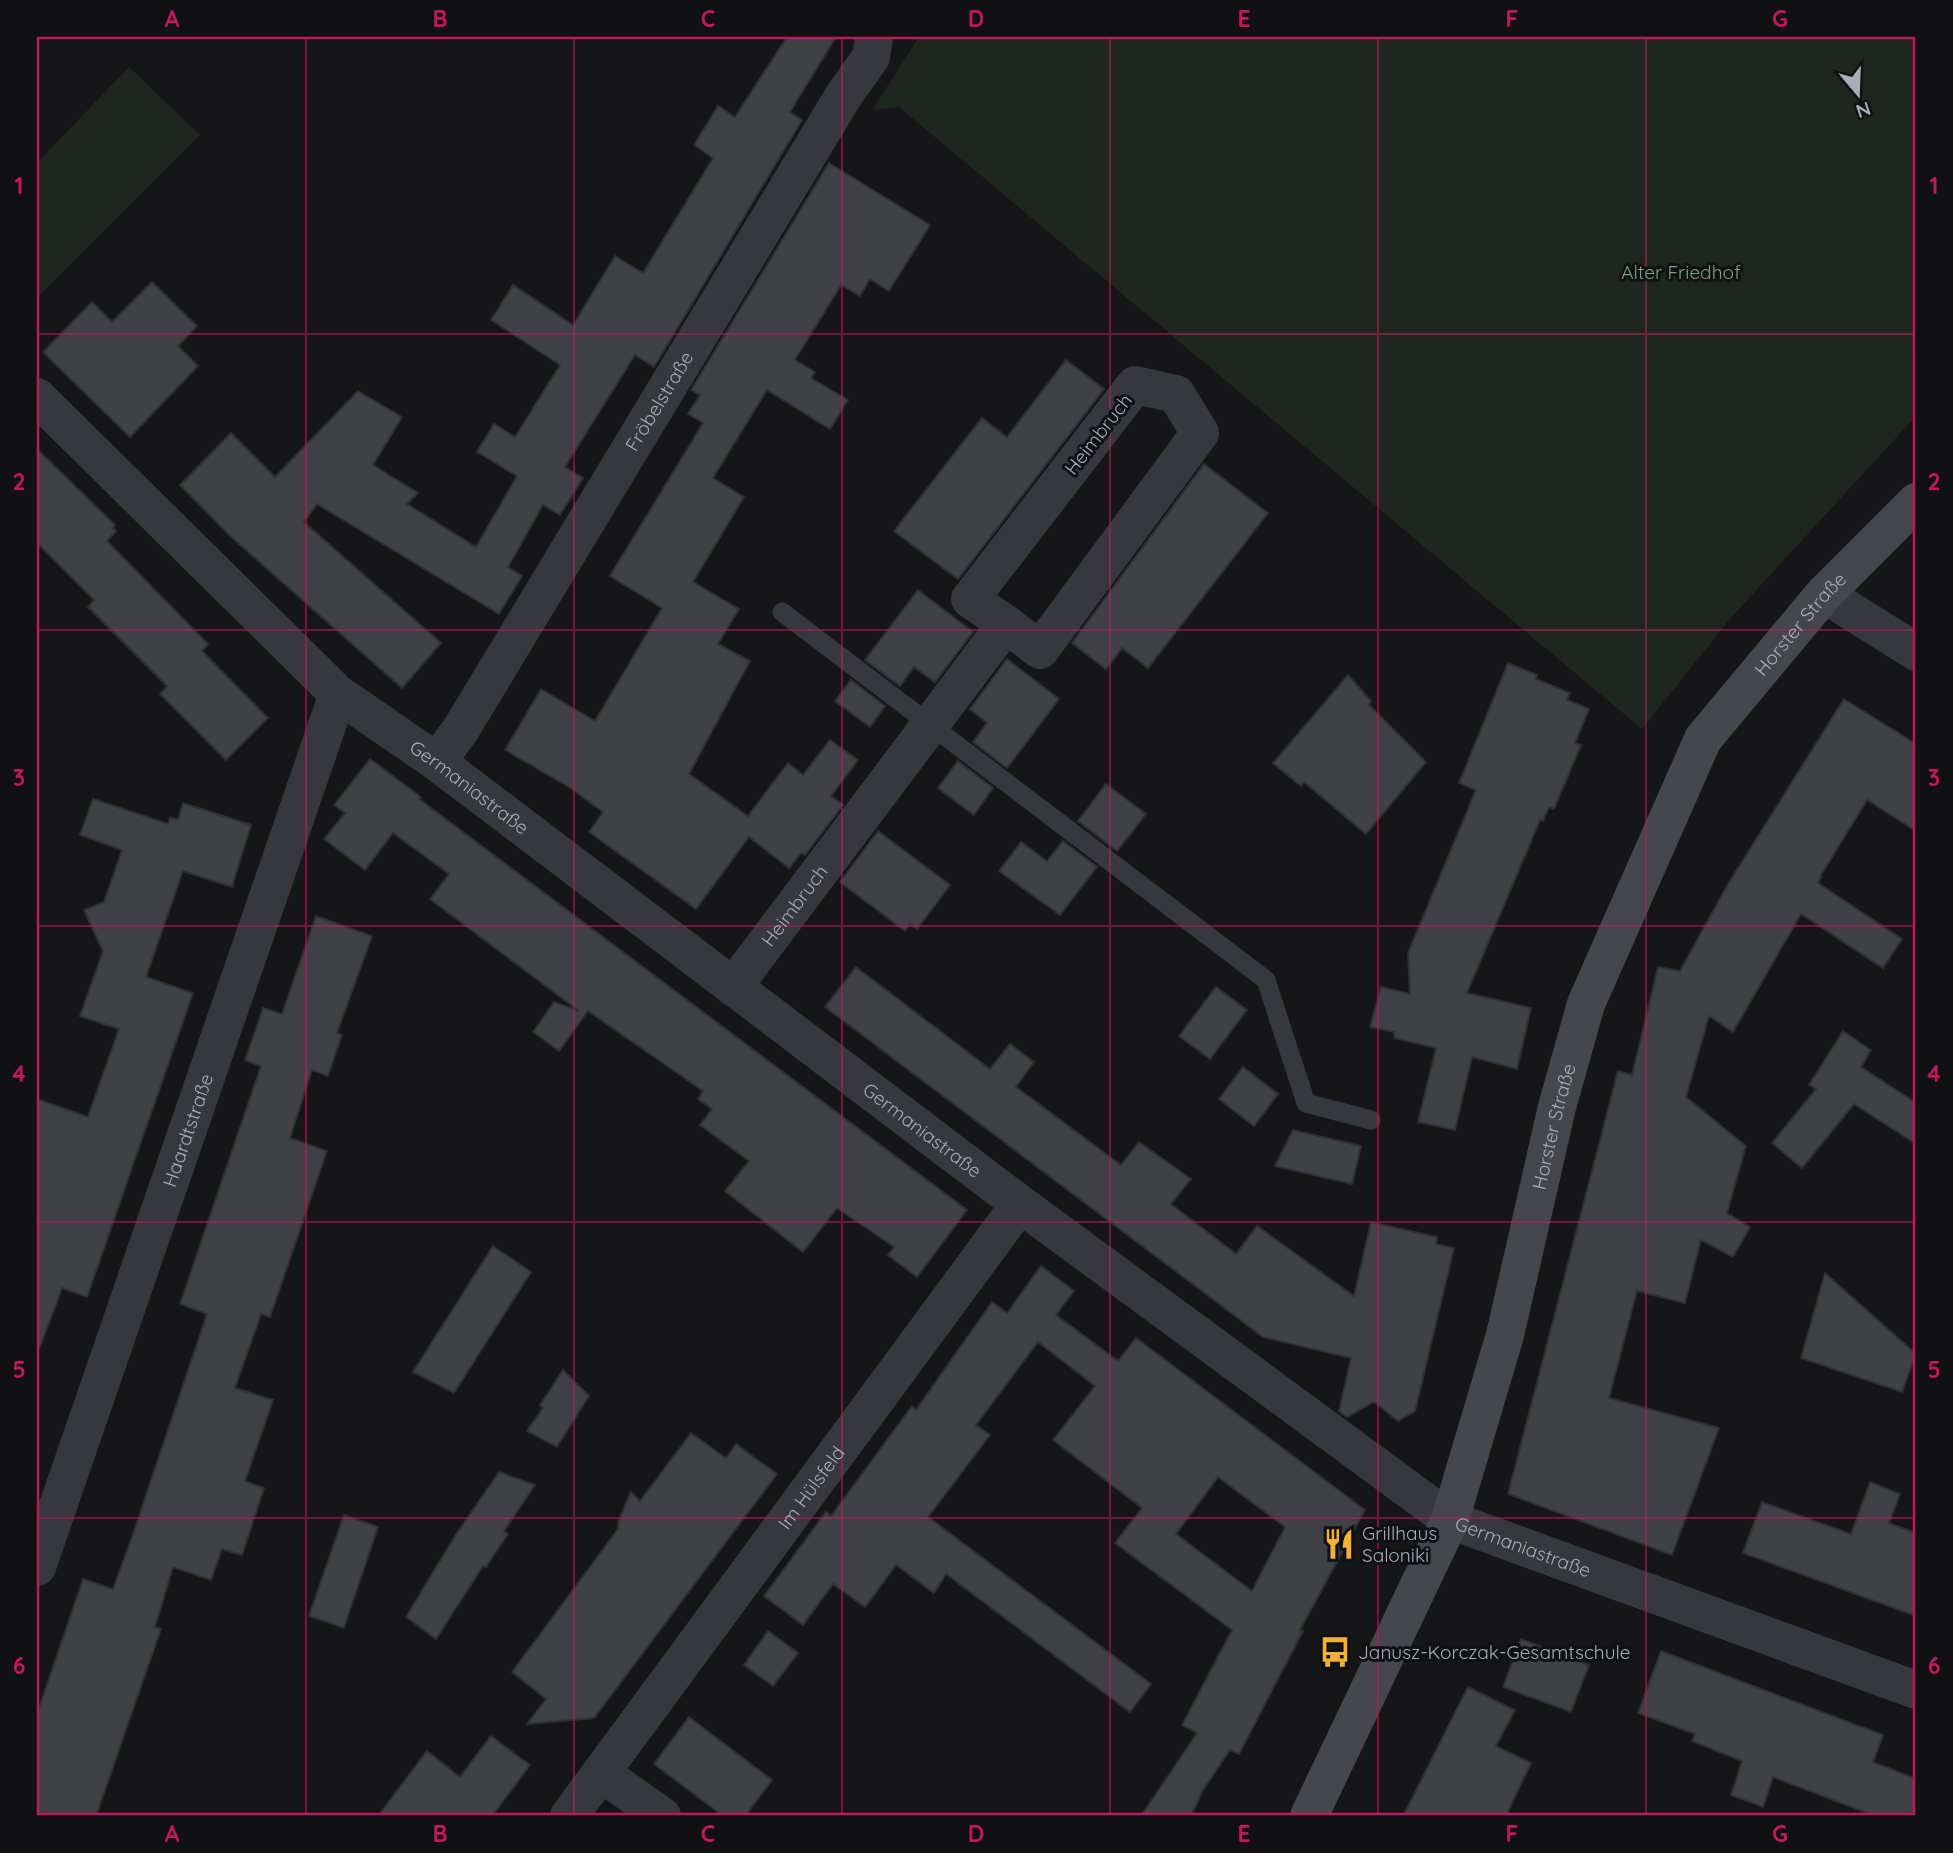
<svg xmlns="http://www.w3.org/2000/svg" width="1953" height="1853" viewBox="0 0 1953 1853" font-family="Quicksand,sans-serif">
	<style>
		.green { fill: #1e261f }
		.building { fill: #404145; stroke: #303034; stroke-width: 2; fill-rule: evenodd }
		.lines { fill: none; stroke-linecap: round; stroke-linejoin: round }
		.lane { stroke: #37383d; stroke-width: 19 }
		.street { stroke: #37383d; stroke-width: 38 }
		.secondary { stroke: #45474d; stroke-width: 38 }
		.grid { fill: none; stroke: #c2185b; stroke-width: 2; stroke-opacity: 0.55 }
		.labels { text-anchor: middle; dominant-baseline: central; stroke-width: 6; stroke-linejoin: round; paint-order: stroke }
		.park-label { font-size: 19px; fill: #7fa381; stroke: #111113 }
		.street-label { font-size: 19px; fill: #a8adb8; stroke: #111113 }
		.poi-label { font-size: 19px; fill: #a8adb8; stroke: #111113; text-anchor: start }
		.neatline { fill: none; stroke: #c2185b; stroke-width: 2.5 }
		.grid-label { font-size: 23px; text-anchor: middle; font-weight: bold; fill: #c2185b }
	</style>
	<rect width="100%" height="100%" fill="#161618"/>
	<g class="green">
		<polygon points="919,37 1916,37 1916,416 1729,620 1642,729 899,107 872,110"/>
		<polygon points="129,67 200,135 37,298 37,163"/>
	</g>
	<g class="building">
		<polygon points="787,37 836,37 790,112 802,120 654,367 635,355 565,467 583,478 560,515 543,505 508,567 522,576 499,614 317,504 304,522 441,643 402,688 229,535 180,485 231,433 275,477 358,391 402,417 373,465 418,493 407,504 476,547 517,476 477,452 494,424 515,437 560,365 491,320 513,285 573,325 615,256 643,273 713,158 694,145 718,106 735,117"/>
		<polygon points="829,163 930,225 889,291 870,279 860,296 841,285 795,360 815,372 811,378 848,400 830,429 767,390 713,478 744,497 693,582 739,609 718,644 750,661 689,774 748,816 788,763 803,775 830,740 858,760 831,796 843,805 805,855 801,853 789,868 749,837 696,909 589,832 603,812 569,787 505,750 541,689 595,721 662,608 610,576 703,423 688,414 700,395 691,390"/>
		<polygon points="152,282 197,326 178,346 198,366 130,437 43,352 92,302 112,322"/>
		<polygon points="1066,360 1104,389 958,579 894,531 982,418 1007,437"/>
		<polygon points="37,449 115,525 113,528 116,531 107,541 208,644 202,651 268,718 226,760 160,694 167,686 88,607 94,600 37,543"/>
		<polygon points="1204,464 1268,513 1148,668 1122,648 1106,669 1072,643"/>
		<polygon points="918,590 973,632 935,682 914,667 900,686 865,660"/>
		<polygon points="1007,659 1059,699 1007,768 973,742 987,723 970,709"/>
		<polygon points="1508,663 1537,675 1536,679 1570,693 1567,700 1589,709 1575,743 1581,745 1554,809 1549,807 1543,821 1540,820 1467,993 1531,1008 1517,1069 1472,1057 1455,1130 1418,1122 1436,1048 1394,1038 1394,1032 1370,1027 1381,987 1410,994 1408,953 1476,790 1459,783"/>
		<polygon points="1348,675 1371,701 1369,705 1426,762 1366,834 1304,782 1301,786 1273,763"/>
		<polygon points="851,680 885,706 870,727 835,701"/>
		<polygon points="1844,699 1916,744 1916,831 1867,800 1821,875 1822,876 1818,883 1902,939 1883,968 1801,914 1733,1032 1709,1016 1686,1097 1746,1146 1727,1213 1750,1227 1733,1257 1701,1240 1685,1303 1637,1291 1609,1398 1719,1428 1672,1555 1508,1494 1618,1071 1632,1075 1658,967 1680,971 1728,884"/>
		<polygon points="370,759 421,797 419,799 967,1210 917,1277 888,1255 894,1247 837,1208 803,1252 725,1191 749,1161 700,1125 712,1109 698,1099 703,1091 588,1011 559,1051 533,1032 554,1002 579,1011 430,899 449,874 393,833 365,870 324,839 345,813 334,805"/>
		<polygon points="958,761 993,788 974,815 938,788"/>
		<polygon points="1106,784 1146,814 1117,851 1078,821"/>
		<polygon points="93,799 168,824 170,817 178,820 183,803 251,825 232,887 183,871 146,977 193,993 87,1297 62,1288 40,1347 37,1347 37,1099 88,1117 119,1029 80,1016 103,951 84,910 104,902 122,850 80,835"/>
		<polygon points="878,831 950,885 917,929 910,924 905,931 840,882"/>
		<polygon points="1063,841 1097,867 1060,915 999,871 1021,842 1047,861"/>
		<polygon points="316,916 372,936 337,1033 342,1035 328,1076 312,1070 290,1138 327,1151 270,1317 261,1314 235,1388 273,1400 245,1481 264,1488 242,1555 222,1549 211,1580 173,1567 155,1627 161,1629 96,1816 37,1816 37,1714 83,1579 113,1589 133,1534 207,1314 180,1304 261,1066 245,1060 263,1008 282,1014"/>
		<polygon points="856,967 990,1069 1010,1044 1034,1062 1016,1087 1121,1165 1139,1142 1191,1179 1171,1204 1236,1254 1257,1226 1354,1296 1371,1222 1437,1237 1436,1244 1454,1248 1415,1411 1398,1421 1374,1402 1347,1417 1339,1411 1351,1358 1263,1337 825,1007"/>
		<polygon points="1216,987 1247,1010 1210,1059 1179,1036"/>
		<polygon points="1843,1031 1871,1050 1861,1067 1916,1103 1916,1144 1854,1104 1802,1168 1772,1143 1816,1089 1809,1085"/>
		<polygon points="1243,1067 1278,1094 1254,1126 1219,1099"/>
		<polygon points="1293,1130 1361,1146 1352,1184 1275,1166"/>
		<polygon points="493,1246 531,1272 454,1393 413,1372"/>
		<path d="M1041 1266 1074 1291 1056 1315 1118 1361 1136 1338 1365 1510 1300 1630 1303 1631 1239 1754 1230 1750 1203 1790 1191 1816H1141L1197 1733 1182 1725 1232 1630 1115 1543 1142 1508 1053 1440 1095 1386 1038 1342 976 1425 990 1435 928 1517 1151 1684 1130 1712 946 1574 934 1593 896 1565 865 1607 833 1584 803 1625 764 1596 826 1512 831 1516 912 1406 916 1410 992 1302 1007 1313ZM1218 1477 1285 1527 1252 1591 1176 1534Z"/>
		<polygon points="1825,1273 1916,1354 1902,1392 1801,1358"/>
		<polygon points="563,1370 589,1396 557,1447 527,1431 543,1408 540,1405"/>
		<polygon points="691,1433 726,1458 736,1444 777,1474 594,1718 527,1724 546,1699 512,1672 618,1529 618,1522 631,1492 640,1501"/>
		<polygon points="499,1472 535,1485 504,1531 508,1534 486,1567 483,1566 436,1639 406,1617 455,1536"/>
		<polygon points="1870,1482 1900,1494 1889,1523 1916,1533 1916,1616 1743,1553 1762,1502 1851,1534"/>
		<polygon points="344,1515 378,1527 344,1628 309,1616"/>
		<polygon points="768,1631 798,1653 773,1686 744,1665"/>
		<polygon points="1521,1639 1589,1665 1571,1712 1503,1687"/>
		<polygon points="1661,1651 1883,1735 1873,1762 1916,1779 1916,1816 1875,1816 1773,1777 1763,1807 1731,1795 1742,1761 1692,1741 1695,1734 1638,1713"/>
		<polygon points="1468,1687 1515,1710 1496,1746 1531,1763 1506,1816 1403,1816"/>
		<polygon points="689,1717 772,1780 745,1816 723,1816 654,1764"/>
		<polygon points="491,1736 530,1765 492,1816 378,1816 427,1751 460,1777"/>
	</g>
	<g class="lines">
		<polyline class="lane" points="782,612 1266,980 1306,1103 1371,1120"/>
		<g class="street">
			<path id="s1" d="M37 397 338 694 437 762 1020 1204 1450 1520 1916 1690"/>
			<polyline points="1824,594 1916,652"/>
			<path id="s2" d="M437 762 461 729 844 95 871 57 874 37"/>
			<path id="s3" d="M733 987 1006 624 1040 650 1200 433 1176 394 1135 385 970 599 1006 624"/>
			<path id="s4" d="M37 1567 338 694"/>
			<polyline points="601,1773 662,1816"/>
			<path id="s5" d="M569 1816 1020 1204"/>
		</g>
		<path class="secondary" id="s6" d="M1309 1816 1450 1520 1505 1335 1557 1107 1586 1004 1703 739 1824 594 1916 502"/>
	</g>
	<path class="grid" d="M306 37V1816M574 37V1816M842 37V1816M1110 37V1816M1378 37V1816M1646 37V1816M37 334H1916M37 630H1916M37 926H1916M37 1222H1916M37 1518H1916"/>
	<defs>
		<symbol id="restaurant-bare" viewBox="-9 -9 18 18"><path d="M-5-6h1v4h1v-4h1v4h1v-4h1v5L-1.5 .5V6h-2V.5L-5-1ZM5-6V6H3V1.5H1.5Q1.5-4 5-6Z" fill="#f2b134" stroke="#111113" stroke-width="2.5" paint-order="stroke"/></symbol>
		<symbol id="bus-bare" viewBox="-9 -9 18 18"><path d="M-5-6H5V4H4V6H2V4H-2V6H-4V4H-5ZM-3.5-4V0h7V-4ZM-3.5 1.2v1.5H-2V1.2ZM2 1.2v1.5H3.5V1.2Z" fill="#f2b134" stroke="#111113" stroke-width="2.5" paint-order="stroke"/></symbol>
	</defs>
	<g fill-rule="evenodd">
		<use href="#restaurant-bare" x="1317" y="1522" width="44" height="44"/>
		<use href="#bus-bare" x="1313" y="1630" width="44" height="44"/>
	</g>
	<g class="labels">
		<g class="park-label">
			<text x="1681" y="272">Alter Friedhof</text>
		</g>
		<g class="street-label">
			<text stroke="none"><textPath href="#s2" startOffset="424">Fröbelstraße</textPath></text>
			<text transform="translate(1098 434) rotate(-52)">Heimbruch</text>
			<text stroke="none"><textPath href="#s6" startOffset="1302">Horster Straße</textPath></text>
			<text stroke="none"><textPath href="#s1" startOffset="584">Germaniastraße</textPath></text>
			<text stroke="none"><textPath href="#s3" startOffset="102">Heimbruch</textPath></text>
			<text stroke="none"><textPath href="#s6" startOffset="735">Horster Straße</textPath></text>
			<text stroke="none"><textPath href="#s4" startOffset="462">Haardtstraße</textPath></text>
			<text stroke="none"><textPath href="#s1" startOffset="1152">Germaniastraße</textPath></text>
			<text stroke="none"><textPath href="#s5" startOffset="408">Im Hülsfeld</textPath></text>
			<text stroke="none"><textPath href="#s1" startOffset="1886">Germaniastraße</textPath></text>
		</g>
		<g class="poi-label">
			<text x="1362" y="1533">Grillhaus<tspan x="1362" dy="22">Saloniki</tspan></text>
			<text x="1358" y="1652">Janusz-Korczak-Gesamtschule</text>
		</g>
	</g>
	<rect width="1953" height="1853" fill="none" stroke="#111113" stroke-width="77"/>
	<g transform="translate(1858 94) rotate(161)" stroke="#111113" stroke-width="5" paint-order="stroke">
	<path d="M0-5L12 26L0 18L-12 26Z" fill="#a8adb8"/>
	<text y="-10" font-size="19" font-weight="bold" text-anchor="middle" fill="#a8adb8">N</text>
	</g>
	<rect x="38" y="38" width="1876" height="1776" class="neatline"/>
	<g class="grid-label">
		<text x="172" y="27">A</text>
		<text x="440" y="27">B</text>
		<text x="708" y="27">C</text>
		<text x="976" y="27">D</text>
		<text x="1244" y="27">E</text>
		<text x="1512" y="27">F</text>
		<text x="1780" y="27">G</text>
		<text x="19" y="194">1</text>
		<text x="1934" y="194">1</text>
		<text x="19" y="490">2</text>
		<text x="1934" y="490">2</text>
		<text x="19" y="786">3</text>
		<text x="1934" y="786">3</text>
		<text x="19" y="1082">4</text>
		<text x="1934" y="1082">4</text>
		<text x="19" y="1378">5</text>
		<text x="1934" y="1378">5</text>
		<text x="19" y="1674">6</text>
		<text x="1934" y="1674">6</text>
		<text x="172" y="1842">A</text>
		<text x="440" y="1842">B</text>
		<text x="708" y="1842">C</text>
		<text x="976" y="1842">D</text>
		<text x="1244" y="1842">E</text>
		<text x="1512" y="1842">F</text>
		<text x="1780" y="1842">G</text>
	</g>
</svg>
